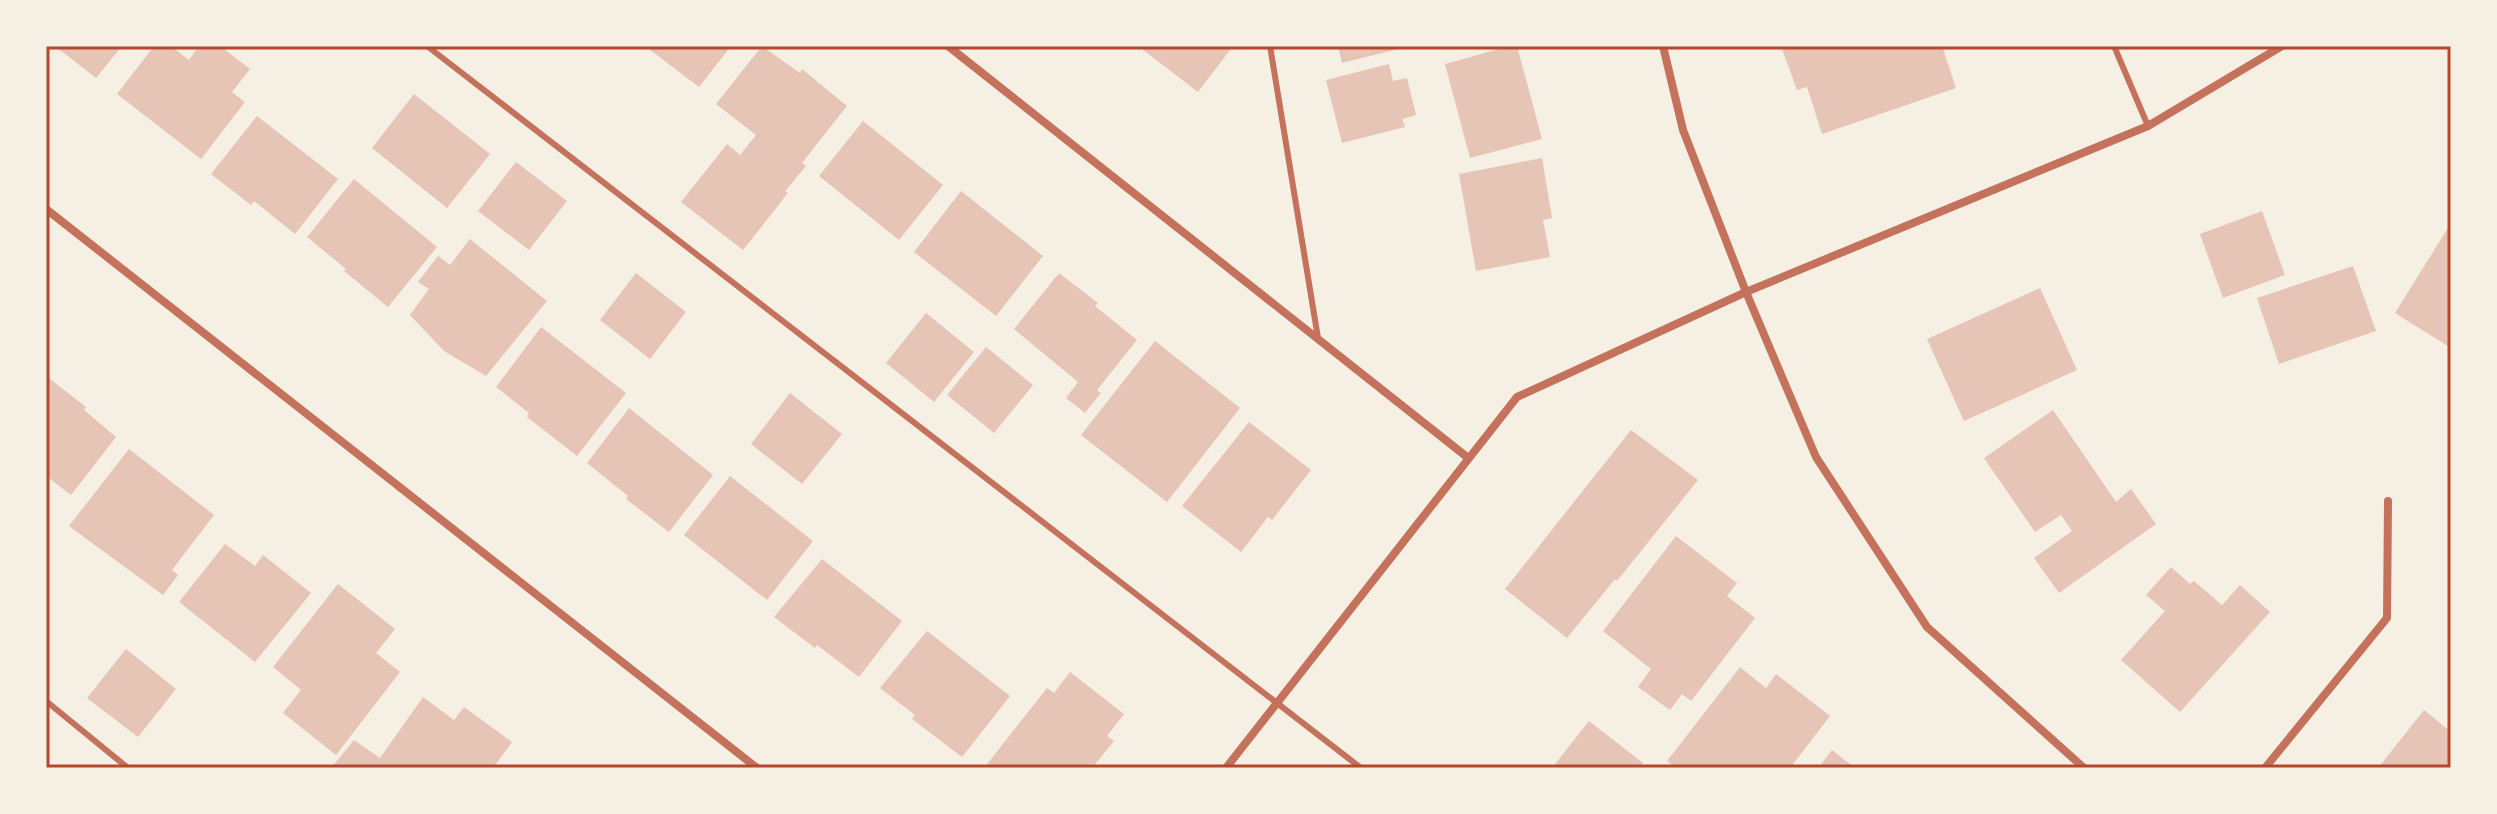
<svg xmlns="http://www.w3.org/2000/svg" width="2497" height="814" viewBox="0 0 2497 814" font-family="'PT Sans',sans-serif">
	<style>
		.building { fill: #e6c5b7 }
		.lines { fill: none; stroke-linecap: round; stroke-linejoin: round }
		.service { stroke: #c5725c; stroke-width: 6 }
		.minor { stroke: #c5725c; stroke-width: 8 }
		.neatline { fill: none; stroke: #b5482f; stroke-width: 3 }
	</style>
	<rect width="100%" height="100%" fill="#f6efe4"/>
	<g class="building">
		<polygon points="55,46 122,46 96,78"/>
		<polygon points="154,46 171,46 189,60 199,46 220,46 250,69 232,92 245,102 201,159 117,94"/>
		<polygon points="645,46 731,46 699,87"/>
		<polygon points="762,46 800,73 802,69 847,106 802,163 806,166 785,191 788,193 743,250 681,202 727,144 740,155 756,135 716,104"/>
		<polygon points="1138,46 1233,46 1198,92"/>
		<polygon points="1338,46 1405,46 1406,47 1342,63"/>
		<polygon points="1510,46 1517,46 1542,139 1470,158 1445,64"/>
		<polygon points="1781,46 1942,46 1956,88 1822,134 1807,87 1797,90"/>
		<polygon points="1389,64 1393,81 1407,78 1416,115 1402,119 1405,127 1342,143 1326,80"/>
		<polygon points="414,94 490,154 447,208 372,148"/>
		<polygon points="257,116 338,179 295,234 254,201 251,205 211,174"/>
		<polygon points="863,121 943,185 899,240 819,176"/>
		<polygon points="1542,158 1552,218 1543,220 1550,257 1476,271 1459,174"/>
		<polygon points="516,162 567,201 529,250 478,211"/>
		<polygon points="354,179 437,247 388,307 344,271 346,269 307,237"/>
		<polygon points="961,191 1043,256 996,316 914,252"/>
		<polygon points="2262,211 2285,275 2223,298 2200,234"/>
		<polygon points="2451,223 2451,348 2395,313"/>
		<polygon points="470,239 547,301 486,376 444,351 410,315 429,289 418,282 438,256 450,265"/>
		<polygon points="2353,266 2376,331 2279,364 2257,298"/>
		<polygon points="636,273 686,312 650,359 600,320"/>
		<polygon points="1059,273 1098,303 1095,306 1137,340 1097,390 1101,393 1085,413 1066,398 1078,382 1014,329"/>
		<polygon points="2040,288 2077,370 1964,421 1927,339"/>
		<polygon points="926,313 974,352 934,402 886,363"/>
		<polygon points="541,327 626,393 577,456 527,417 529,413 496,387"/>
		<polygon points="1155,341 1240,408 1167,502 1081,435"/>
		<polygon points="986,347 1033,385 994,433 947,395"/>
		<polygon points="46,376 86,407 84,410 116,437 71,495 46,476"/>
		<polygon points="790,393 842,434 802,484 751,444"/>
		<polygon points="629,408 713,475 669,532 626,499 628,496 587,463"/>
		<polygon points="2053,410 2116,502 2131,489 2156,524 2059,593 2034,558 2072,531 2061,515 2035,532 1984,458"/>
		<polygon points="1249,422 1311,470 1272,520 1268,517 1241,552 1182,506"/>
		<polygon points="1631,430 1698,480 1617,581 1615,579 1567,638 1505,589"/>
		<polygon points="129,449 214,515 172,570 178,575 163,595 69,526"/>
		<polygon points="730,476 813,541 767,600 684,535"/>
		<polygon points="1676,536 1737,583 1727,596 1755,618 1691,701 1682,694 1670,710 1638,687 1651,669 1603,631"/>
		<polygon points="225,544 255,566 263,555 311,593 255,662 179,602"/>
		<polygon points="822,559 902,621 859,677 817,645 815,648 774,617"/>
		<polygon points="2171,567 2190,584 2194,581 2222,605 2240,585 2270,612 2180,712 2121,660 2165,611 2146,595"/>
		<polygon points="338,584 395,629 376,653 400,672 336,755 283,713 301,690 273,667"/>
		<polygon points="927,631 1010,696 962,757 912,719 915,715 880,688"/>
		<polygon points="126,649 176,689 138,737 87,698"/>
		<polygon points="1740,667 1766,688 1776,674 1830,716 1790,768 1676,768 1667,761"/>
		<polygon points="1070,672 1124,714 1107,736 1114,741 1092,768 984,768 1047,688 1054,693"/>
		<polygon points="423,697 454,720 464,707 512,742 493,768 331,768 354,740 380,758"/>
		<polygon points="2424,710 2451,732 2451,768 2378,768"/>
		<polygon points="1589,721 1643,763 1639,768 1552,768"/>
		<polygon points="1832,750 1855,768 1818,768"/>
	</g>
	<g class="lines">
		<g class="service">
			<polyline points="427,46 1361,768"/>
			<polyline points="1270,46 1318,338"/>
			<polyline points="2114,46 2148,126"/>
			<polyline points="46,701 128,768"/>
		</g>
		<g class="minor">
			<polyline points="948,46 1467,457"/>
			<polyline points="1663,46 1683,130 1746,292 1816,457 1927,627 2084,768"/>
			<polyline points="46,209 757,768"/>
			<polyline points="1226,768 1517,397 1746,292 2148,126 2282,46"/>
			<polyline points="2265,768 2387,618 2388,501"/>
		</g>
	</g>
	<rect width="2497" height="814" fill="none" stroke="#f6efe4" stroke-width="96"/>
	<rect x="48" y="48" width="2401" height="718" class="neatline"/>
</svg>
